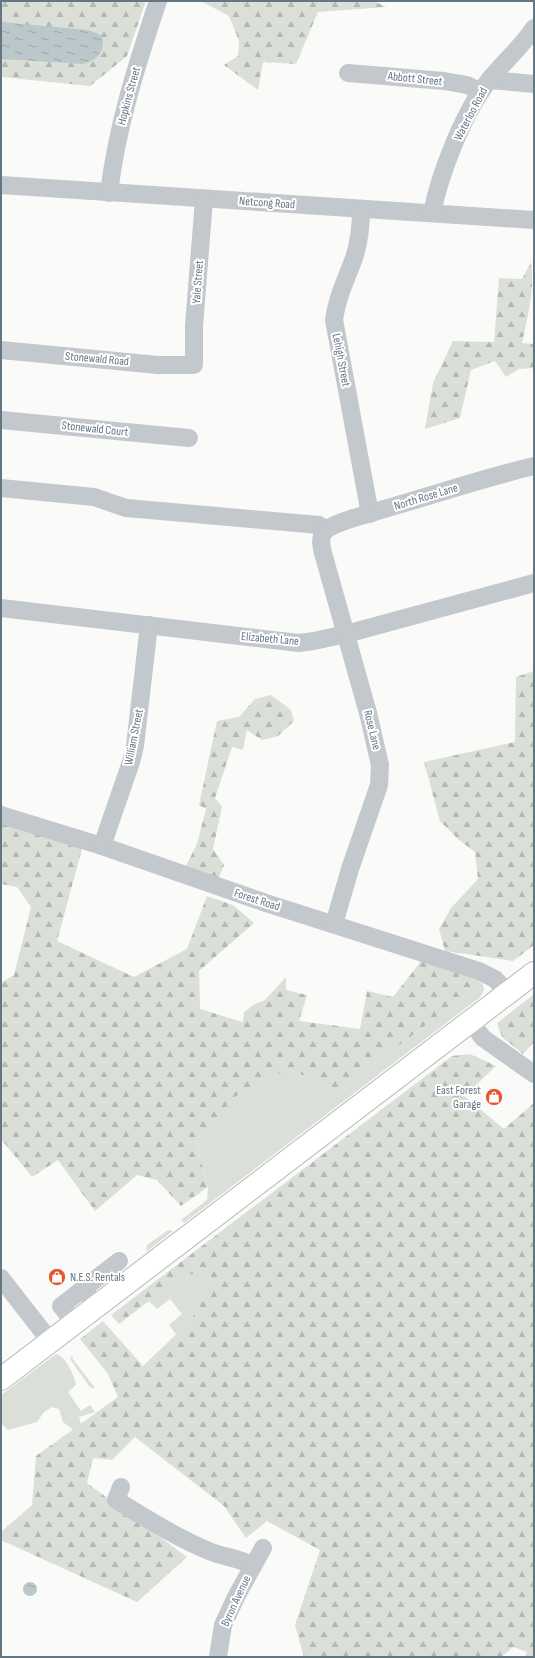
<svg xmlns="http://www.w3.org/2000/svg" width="535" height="1658" viewBox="0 0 535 1658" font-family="'Sofia Sans Condensed',sans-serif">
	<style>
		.grass { fill: #dadfd7 }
		.forest { fill: url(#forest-firs) }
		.water { fill: url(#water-ripples) }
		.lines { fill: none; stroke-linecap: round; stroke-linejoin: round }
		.major-casing { stroke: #b5babe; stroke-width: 24 }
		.minor { stroke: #c3c8cc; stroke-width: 18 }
		.major { stroke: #fff; stroke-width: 22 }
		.labels { text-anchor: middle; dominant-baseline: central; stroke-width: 4; stroke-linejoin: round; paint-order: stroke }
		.street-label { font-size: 12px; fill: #657683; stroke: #fff }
		.poi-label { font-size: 12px; fill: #657683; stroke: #fff; text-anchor: end }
	</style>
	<defs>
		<pattern id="forest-firs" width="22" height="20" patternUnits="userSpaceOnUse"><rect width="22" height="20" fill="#dadfd7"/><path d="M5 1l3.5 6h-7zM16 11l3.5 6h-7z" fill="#b4b9b4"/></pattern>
		<pattern id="water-ripples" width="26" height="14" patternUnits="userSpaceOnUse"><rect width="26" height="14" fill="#bbc7cb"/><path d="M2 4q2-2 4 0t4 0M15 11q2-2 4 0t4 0" fill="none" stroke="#9ca6aa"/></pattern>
	</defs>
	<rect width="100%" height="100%" fill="#fafaf8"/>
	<g class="grass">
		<path d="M465 975C476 979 492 984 479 998L184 1223 181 1220 207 1200 208 1187 196 1142 236 1096 288 1069 339 1090 473 990Z"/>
		<polygon points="170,1230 173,1231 146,1252 147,1245 167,1231"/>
		<polygon points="203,1267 211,1277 192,1319 176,1334 169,1325 182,1314 170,1299 157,1309 149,1301"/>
		<path d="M56 1354C66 1357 74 1375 76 1385L68 1392 81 1411 90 1405 95 1412 79 1417 82 1427 75 1431 63 1422 59 1409 52 1407 44 1412 37 1422 8 1430 1 1423V1395Z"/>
		<polygon points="72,1355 73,1357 72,1358 95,1388 92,1388 89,1386 70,1359"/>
	</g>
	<g class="forest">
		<polygon points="1,1 146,1 127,56 90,86 1,77"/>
		<polygon points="201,1 374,1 386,7 318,12 296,64 263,62 258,90 224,65 238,56 239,41 229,16"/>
		<path d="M531 262C535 289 528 316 522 343L534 344V368L519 369 506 377 495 361 471 370 460 418 425 429 433 383 453 341 494 342 499 278 522 279Z"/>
		<polygon points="534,671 534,945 513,961 445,951 439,929 451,908 478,879 475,852 459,840 440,821 424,762 515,742 516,677"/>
		<polygon points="271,695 291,710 294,721 278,736 262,740 247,730 243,750 232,747 215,798 222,807 213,849 224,865 218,880 185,868 197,844 206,809 199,805 217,721 239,717 255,699"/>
		<polygon points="1,823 82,849 57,941 134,977 187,949 207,896 233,905 254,923 199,971 200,1009 243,1022 244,1012 253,1005 265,1000 286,977 286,990 307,995 299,1021 360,1029 367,991 393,997 422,960 465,975 473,990 339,1090 288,1069 236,1096 196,1142 208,1187 181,1206 157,1180 137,1175 95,1211 58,1160 32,1177 1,1139 1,983 14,975 31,907 17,887 1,884"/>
		<polygon points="534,994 534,1042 523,1054 502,1037 497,1023"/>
		<polygon points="470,1054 496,1066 464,1096 504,1129 534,1103 534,1657 525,1657 527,1652 513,1647 501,1657 304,1657 295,1625 320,1550 267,1521 246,1538 224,1506 135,1437 112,1460 93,1458 87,1483 187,1557 137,1602 1,1540 1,1532 32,1505 36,1456 118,1397 108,1374 80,1339 103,1321 143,1366 192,1319 211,1277 203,1267 149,1301 119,1324 111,1315 452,1056"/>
	</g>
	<g class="water">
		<path d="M1 22 88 30 99 34 102 37C106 51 96 61 83 64L1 59Z"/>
		<circle cx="30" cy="1589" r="7"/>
	</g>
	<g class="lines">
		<defs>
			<polyline id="major" points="1,1379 534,973"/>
		</defs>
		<use href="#major" class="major-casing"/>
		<g class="minor">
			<polyline points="348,73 444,81 467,85 481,92"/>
			<polyline points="490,80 534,84"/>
			<polyline points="1,185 534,220"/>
			<path d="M109 193C117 126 137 64 158 1"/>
			<path d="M361 209C361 226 359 243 354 258 346 280 337 297 334 320L370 514"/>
			<path d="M432 213C440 173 464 111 490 79 504 62 521 47 534 28"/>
			<polyline points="1,350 158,365 194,365 194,326 204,199"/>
			<polyline points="1,420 189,438"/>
			<polyline points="1,488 94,497 126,508 138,509 319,525 326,530"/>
			<polyline points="1,608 299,643 314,641 346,634 534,583"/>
			<polyline points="1,815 102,846 266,903 479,971 495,979 508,993"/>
			<polyline points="102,846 131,762 135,746 149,625"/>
			<path d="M334 924 350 869 379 785 380 765 368 713 323 553C321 545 319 536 326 530 337 521 370 514 384 509 434 495 483 478 534 466"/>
			<polyline points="470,1021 483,1038 534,1074"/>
			<polyline points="1,1278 50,1341"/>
			<polyline points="83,1289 119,1261"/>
			<polyline points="75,1323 61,1306 83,1289 97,1306"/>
			<path d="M121 1487 116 1500C146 1518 177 1538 209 1551 223 1557 240 1558 253 1566"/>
			<polyline points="218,1657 223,1625 237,1595 263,1548"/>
		</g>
		<use href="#major" class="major"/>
	</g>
	<defs>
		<symbol id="shop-disc" viewBox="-11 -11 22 22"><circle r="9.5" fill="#e4572e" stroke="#fff"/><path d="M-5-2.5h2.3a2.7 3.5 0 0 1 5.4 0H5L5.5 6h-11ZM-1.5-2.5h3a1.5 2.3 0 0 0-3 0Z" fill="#fff"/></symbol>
	</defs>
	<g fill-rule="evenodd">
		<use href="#shop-disc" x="484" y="1087" width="20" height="20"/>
		<use href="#shop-disc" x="47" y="1267" width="20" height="20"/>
	</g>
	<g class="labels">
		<g class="street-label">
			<text transform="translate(415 79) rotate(6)">Abbott Street</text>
			<text transform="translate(129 96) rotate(-75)">Hopkins Street</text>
			<text transform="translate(471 114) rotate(-62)">Waterloo Road</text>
			<text transform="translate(267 203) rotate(4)">Netcong Road</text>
			<text transform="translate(198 282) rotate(-86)">Yale Street</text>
			<text transform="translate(97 359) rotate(5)">Stonewald Road</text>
			<text transform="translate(341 360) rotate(79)">Lehigh Street</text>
			<text transform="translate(95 429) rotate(6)">Stonewald Court</text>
			<text transform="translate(426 497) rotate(-17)">North Rose Lane</text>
			<text transform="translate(270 639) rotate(5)">Elizabeth Lane</text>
			<text transform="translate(372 730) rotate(76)">Rose Lane</text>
			<text transform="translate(134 737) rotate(-79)">William Street</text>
			<text transform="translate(257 900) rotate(18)">Forest Road</text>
			<text transform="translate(236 1601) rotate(-65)">Byron Avenue</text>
		</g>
		<g class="poi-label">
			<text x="481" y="1090">East Forest<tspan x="481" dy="14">Garage</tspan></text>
			<text x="70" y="1277" text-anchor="start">N.E.S. Rentals</text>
		</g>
	</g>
	<rect width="535" height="1658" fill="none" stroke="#657683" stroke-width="4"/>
</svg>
